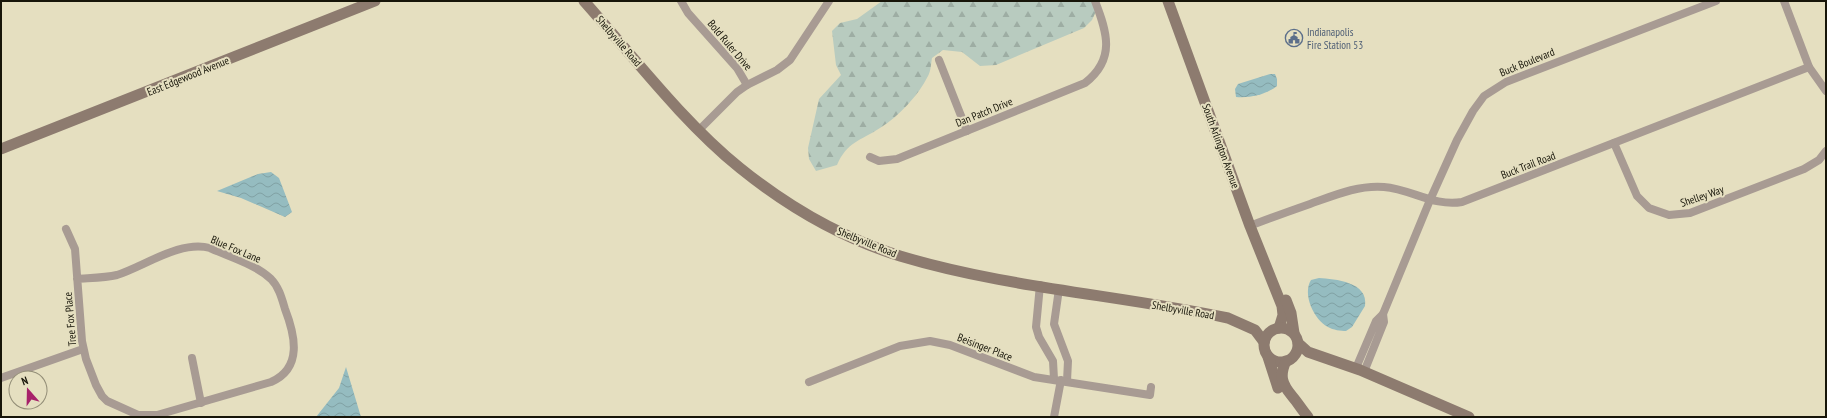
<svg xmlns="http://www.w3.org/2000/svg" width="1827" height="418" viewBox="0 0 1827 418" font-family="'PT Sans Narrow',sans-serif">
	<style>
		.forest { fill: url(#forest-firs) }
		.water { fill: url(#water-waves) }
		.lines { fill: none; stroke-linecap: round; stroke-linejoin: round }
		.minor { stroke: #a89b93; stroke-width: 8 }
		.secondary { stroke: #8d7b6f; stroke-width: 11 }
		.labels { text-anchor: middle; dominant-baseline: central; stroke-width: 4; stroke-linejoin: round; paint-order: stroke }
		.service-label { font-size: 11px; fill: #4e5e75; stroke: #e5dfc0; text-anchor: start }
		.street-label { font-size: 11px; fill: #171509; stroke: #e5dfc0 }
	</style>
	<defs>
		<pattern id="forest-firs" width="22" height="20" patternUnits="userSpaceOnUse"><rect width="22" height="20" fill="#b8cbbf"/><path d="M5 1l3.5 6h-7zM16 11l3.5 6h-7z" fill="#9dada3"/></pattern>
		<pattern id="water-waves" width="16" height="10" patternUnits="userSpaceOnUse"><rect width="16" height="10" fill="#95bcc0"/><path d="M0 5q4-4 8 0t8 0" fill="none" stroke="#80a1a4"/></pattern>
	</defs>
	<rect width="100%" height="100%" fill="#e5dfc0"/>
	<path class="forest" d="M882 1H1095L1098 7 1092 20 1084 28 996 65 980 66 962 52 943 50 932 58C931 63 931 71 928 76 918 96 899 116 880 128 860 141 847 142 837 165L816 171 809 159 808 148 819 99 841 75 836 65 832 31 840 23 857 19Z"/>
	<g class="water">
		<path d="M1270 74H1275L1277 79V86C1265 95 1251 98 1236 97L1235 89 1238 84Z"/>
		<polygon points="271,172 279,178 292,212 285,217 241,198 217,191 258,174"/>
		<path d="M1319 278C1335 279 1369 282 1365 306L1352 327 1346 331C1341 331 1333 330 1328 327 1314 320 1302 294 1311 280Z"/>
		<polygon points="346,367 361,417 316,417 339,388"/>
	</g>
	<g class="lines">
		<g class="minor">
			<polyline points="681,1 688,13 737,68 747,85"/>
			<polyline points="1784,1 1809,67 1826,91"/>
			<polyline points="939,60 967,131"/>
			<polyline points="699,130 737,92 747,85 777,70 790,60 829,1"/>
			<polyline points="1614,143 1637,196 1649,208 1669,215 1690,213 1804,169 1819,160 1826,151"/>
			<path d="M870 157 879 161 897 159 1085 83C1116 59 1107 32 1095 1"/>
			<path d="M1250 226C1270 218 1290 211 1310 204 1335 195 1358 185 1384 187 1411 189 1434 207 1462 202L1809 67"/>
			<path d="M66 229 75 249 82 341 86 359 96 385 102 396 107 401 138 415H157L271 382C303 368 295 335 285 309 282 299 279 287 271 279 255 264 230 257 210 248 180 240 145 266 117 275 105 278 90 278 77 279"/>
			<polyline points="1040,285 1036,327 1039,337 1053,361 1054,379"/>
			<polyline points="1059,289 1054,324 1068,361 1067,381"/>
			<polyline points="1383,314 1430,200 1457,140 1473,111 1484,96 1506,82 1716,1"/>
			<polyline points="192,358 201,403"/>
			<polyline points="1356,368 1376,321 1383,314 1384,322 1364,372"/>
			<polyline points="1,378 83,349"/>
			<polyline points="809,382 900,346 930,341 950,345 1034,377 1150,395 1151,387"/>
			<polyline points="1054,417 1061,380"/>
		</g>
		<g class="secondary">
			<path d="M584 1C633 56 683 122 740 168 787 206 842 238 900 256 1006 288 1120 295 1228 318L1255 330 1264 342"/>
			<polyline points="1168,1 1250,226 1282,306 1283,315 1279,328"/>
			<polyline points="1,149 375,1"/>
			<polyline points="1286,300 1291,313 1294,333"/>
			<circle cx="1281" cy="345" r="17"/>
			<polyline points="1298,343 1308,352 1360,370 1469,417"/>
			<polyline points="1268,357 1278,388"/>
			<path d="M1286 361C1279 376 1282 384 1292 396 1298 403 1302 410 1308 417"/>
		</g>
	</g>
	<defs>
		<symbol id="civic-ring" viewBox="-11 -11 22 22"><circle r="9.5" fill="#e5dfc0" stroke="#5c6f8a" stroke-width="1.5"/><path d="M-.6-6.5H3V-4.5H.6V-3L4-1V1h2V6H-6V1h2V-1L-.6-3ZM-1.2 2.5V6h2.4V2.5Z" fill="#5c6f8a"/></symbol>
	</defs>
	<g fill-rule="evenodd">
		<use href="#civic-ring" x="1284" y="28" width="20" height="20"/>
	</g>
	<g class="labels">
		<g class="service-label">
			<text x="1307" y="32">Indianapolis<tspan x="1307" dy="13">Fire Station 53</tspan></text>
		</g>
		<g class="street-label">
			<text transform="translate(619 41) rotate(49)">Shelbyville Road</text>
			<text transform="translate(730 45) rotate(50)">Bold Ruler Drive</text>
			<text transform="translate(1527 62) rotate(-22)">Buck Boulevard</text>
			<text transform="translate(188 76) rotate(-22)">East Edgewood Avenue</text>
			<text transform="translate(984 112) rotate(-22)">Dan Patch Drive</text>
			<text transform="translate(1221 146) rotate(70)">South Arlington Avenue</text>
			<text transform="translate(1528 165) rotate(-21)">Buck Trail Road</text>
			<text transform="translate(1702 196) rotate(-19)">Shelley Way</text>
			<text transform="translate(867 242) rotate(22)">Shelbyville Road</text>
			<text transform="translate(236 249) rotate(23)">Blue Fox Lane</text>
			<text transform="translate(1183 310) rotate(10)">Shelbyville Road</text>
			<text transform="translate(70 319) rotate(-95)">Tree Fox Place</text>
			<text transform="translate(985 347) rotate(21)">Beisinger Place</text>
		</g>
	</g>
	<rect width="1827" height="418" fill="none" stroke="#171509" stroke-width="4"/>
	<g transform="translate(28 390) rotate(340)"><circle r="19" fill="#e5dfc0" stroke="#938e77"/>
	<path d="M0-3L7 15L0 10L-7 15Z" fill="#a7216a"/>
	<text y="-6" font-size="11" font-weight="bold" text-anchor="middle" fill="#171509">N</text>
	</g>
</svg>
